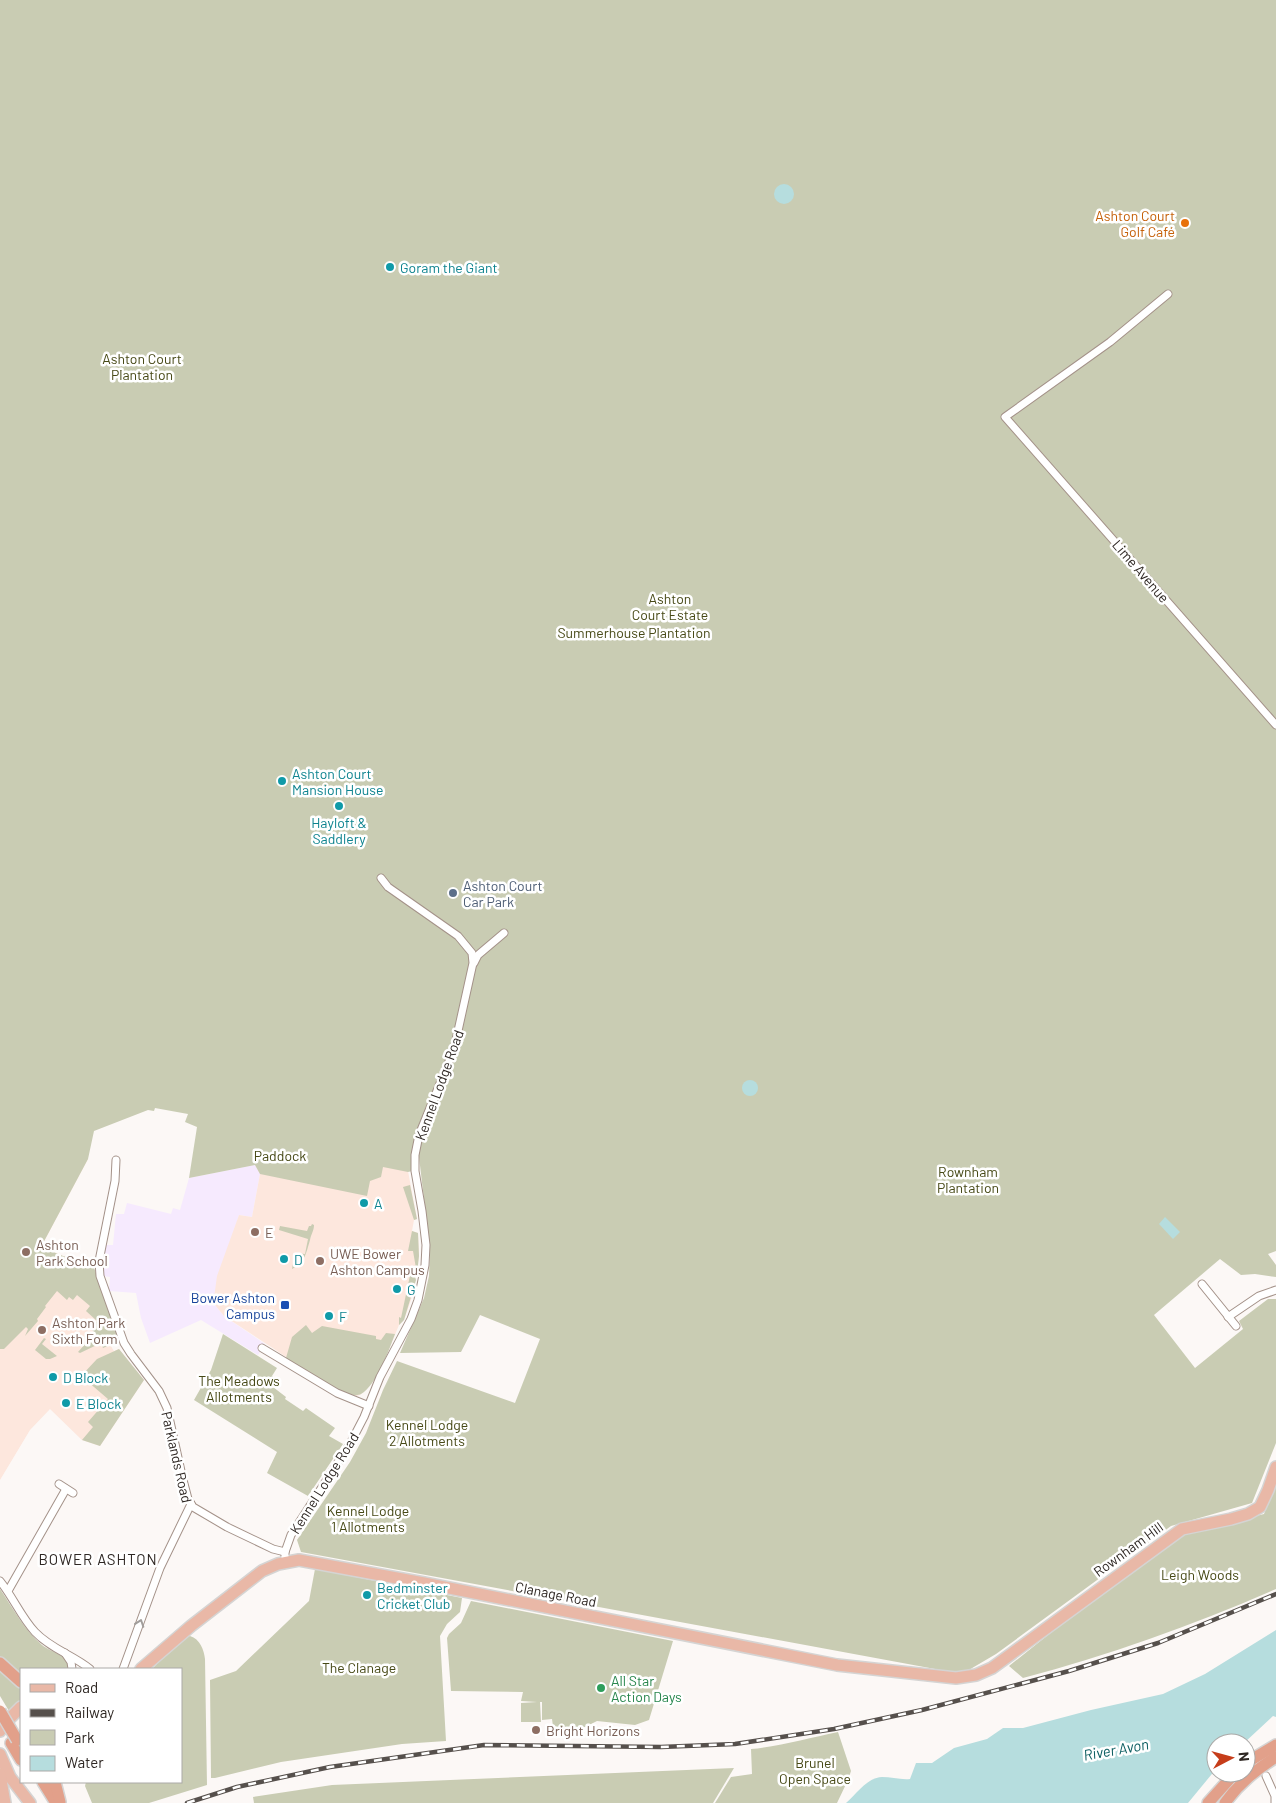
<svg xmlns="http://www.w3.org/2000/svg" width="1276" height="1803" viewBox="0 0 1276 1803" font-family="Barlow,sans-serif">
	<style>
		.commercial { fill: #f6eafe }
		.built { fill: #fde7dd }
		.green { fill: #c9ccb3 }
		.water { fill: #b6ddde }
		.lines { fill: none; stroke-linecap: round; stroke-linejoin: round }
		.minor-casing { stroke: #a49289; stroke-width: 9 }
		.primary-casing { stroke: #d5d4d3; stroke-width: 14 }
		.trunk-casing { stroke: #d5d4d3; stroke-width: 14 }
		.minor { stroke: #fff; stroke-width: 7 }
		.primary { stroke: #e9b8a7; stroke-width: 11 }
		.trunk { stroke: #e2a08a; stroke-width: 11 }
		.rail-casing { stroke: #56504c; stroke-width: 4.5 }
		.rail { stroke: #fff; stroke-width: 2.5; stroke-dasharray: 8; stroke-linecap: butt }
		.trunk-bridge-casing { stroke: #d5d4d3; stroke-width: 14; stroke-linecap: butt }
		.trunk-bridge { stroke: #e2a08a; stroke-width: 11 }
		.oneway { stroke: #a19e9c }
		.food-dot { fill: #e8710a; stroke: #fff; stroke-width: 2 }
		.culture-dot { fill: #0f9aa8; stroke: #fff; stroke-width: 2 }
		.service-dot { fill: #5c6f8a; stroke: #fff; stroke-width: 2 }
		.education-dot { fill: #8d6e63; stroke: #fff; stroke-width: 2 }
		.transit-dot { fill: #1a4fb4; stroke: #fff; stroke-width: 2 }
		.leisure-dot { fill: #2e9e5b; stroke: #fff; stroke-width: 2 }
		.labels { text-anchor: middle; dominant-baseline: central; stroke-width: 5; stroke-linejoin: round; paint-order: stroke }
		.food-label { font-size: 14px; fill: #c56008; stroke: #fff; text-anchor: end }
		.culture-label { font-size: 14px; fill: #0d838f; stroke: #fff; text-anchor: start }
		.park-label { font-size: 14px; fill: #474916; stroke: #fff }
		.street-label { font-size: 14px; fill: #2e2723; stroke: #fff }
		.service-label { font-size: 14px; fill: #4e5e75; stroke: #fff; text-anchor: start }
		.education-label { font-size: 14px; fill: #785e54; stroke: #fff; text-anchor: start }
		.transit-label { font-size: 14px; fill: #164399; stroke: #fff; text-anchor: end }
		.leisure-label { font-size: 14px; fill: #27864d; stroke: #fff; text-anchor: start }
		.neighbourhood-label { font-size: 15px; letter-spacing: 1px; fill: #2e2723; stroke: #fff }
		.water-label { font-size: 15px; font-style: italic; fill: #0b5d60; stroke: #fff }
	</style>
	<rect width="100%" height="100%" fill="#fcf8f6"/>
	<polygon class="commercial" points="255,1165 260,1174 252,1217 239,1215 214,1298 215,1305 224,1316 265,1344 258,1355 201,1320 150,1343 141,1318 136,1293 109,1291 110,1277 103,1276 103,1270 100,1270 105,1245 113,1245 116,1214 124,1214 127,1203 171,1214 173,1208 180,1210 189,1178"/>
	<g class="built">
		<polygon points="0,1025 88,1159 41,1247 63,1256 93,1265 119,1339 117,1342 111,1345 112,1348 114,1351 119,1349 144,1380 100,1446 82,1440 50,1409 30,1430 0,1480"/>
		<polygon points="258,1141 412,1171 408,1171 417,1219 414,1220 412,1231 418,1233 419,1256 412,1297 404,1320 399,1325 387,1354 368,1387 360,1395 356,1396 324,1382 224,1316 215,1305 214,1298 217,1276 239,1215 252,1217 260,1174 255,1165"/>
	</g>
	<g class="green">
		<polygon points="0,0 1276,0 1276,1251 1268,1254 1276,1265 1276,1277 1255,1274 1241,1275 1220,1259 1154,1315 1195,1368 1243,1329 1239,1321 1268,1299 1276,1299 1276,1443 1252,1503 1171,1526 996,1654 962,1674 301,1552 297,1540 350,1462 366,1433 383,1390 397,1361 515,1403 540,1339 480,1315 461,1352 400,1353 424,1298 429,1276 430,1250 419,1157 411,1156 412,1171 408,1172 383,1167 381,1177 370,1181 367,1196 260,1174 255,1165 189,1178 197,1127 185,1122 188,1114 155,1108 154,1111 148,1110 94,1131 88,1159 41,1247 63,1256 93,1265 118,1335 117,1342 103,1348 101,1343 80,1353 78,1352 95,1333 91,1329 97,1321 86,1311 90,1306 77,1295 73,1300 69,1297 67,1300 57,1291 45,1306 46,1307 37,1319 38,1321 25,1336 28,1329 26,1327 4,1349 0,1349"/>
		<polygon points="410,1185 417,1219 414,1220 403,1187"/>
		<path d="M312 1224 314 1225C314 1231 311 1234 310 1240 306 1253 305 1263 292 1269L295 1253 305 1254 308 1239 279 1230 280 1226 307 1231 309 1226H311Z"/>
		<polygon points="412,1231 418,1233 419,1256 417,1274 413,1251 408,1251"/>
		<polygon points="412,1266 416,1280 404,1320 399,1325 399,1317 401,1318"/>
		<path d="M306 1325 312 1333 322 1326 376 1336V1339L381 1340 386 1333 395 1334C389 1350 376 1386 361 1394 347 1402 299 1366 286 1358L292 1337Z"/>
		<polygon points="223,1334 277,1368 272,1376 277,1380 273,1387 286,1397 285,1399 303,1411 306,1408 335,1428 329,1436 343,1444 308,1496 267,1473 277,1452 194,1400 211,1370"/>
		<polygon points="44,1338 46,1339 42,1344 57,1356 50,1359 46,1359 35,1350"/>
		<polygon points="119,1349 144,1380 100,1446 82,1440 93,1427 88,1422 108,1399 80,1375 83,1374 97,1359"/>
		<path d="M1276 1481V1589C1194 1625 1110 1655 1023 1678L1009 1666 1068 1619 1184 1534 1264 1514Z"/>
		<polygon points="315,1569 462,1598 460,1612 447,1624 440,1636 446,1741 402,1744 281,1762 215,1778 211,1778 210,1680 236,1671 309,1601"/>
		<path d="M0 1589C13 1608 24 1630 42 1645 52 1653 70 1655 68 1669H21V1677L0 1657Z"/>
		<polygon points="471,1601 673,1641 649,1720 635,1725 597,1721 579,1730 554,1734 552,1719 542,1720 542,1702 540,1702 541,1722 521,1722 521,1703 537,1702 521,1701 523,1692 451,1691 447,1638 449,1634 461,1623"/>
		<path d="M190 1636C200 1639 204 1650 205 1659L207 1785 149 1803H92L85 1786 86 1782H181V1669H152L182 1638Z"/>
		<polygon points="0,1669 21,1687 21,1704 9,1711 0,1696"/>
		<path d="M838 1732 851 1771 848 1780 837 1803H715L731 1777 752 1774 751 1749C781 1746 809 1738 838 1732Z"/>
		<polygon points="734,1768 713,1803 254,1803 253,1797 332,1785"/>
	</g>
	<g class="water">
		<circle cx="784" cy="194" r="10"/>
		<circle cx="750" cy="1088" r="8"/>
		<polygon points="1165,1217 1180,1232 1173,1239 1159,1224"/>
		<path d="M1276 1630V1717L1273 1716 1244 1743H1216V1769L1188 1803H846C857 1794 866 1778 882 1777 891 1777 901 1780 910 1779L916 1763H932L954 1748 987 1739 1003 1728H1023L1091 1710 1163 1694 1205 1674Z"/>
	</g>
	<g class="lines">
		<defs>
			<g id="minor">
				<polyline points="1168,294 1110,342 1005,417 1276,725"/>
				<polyline points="474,963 478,955 504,933"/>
				<polyline points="116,1160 115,1181 99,1261 100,1276 124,1343 131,1354 159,1391 167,1408 183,1480 188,1499 193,1507 227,1527 273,1549 285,1552"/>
				<polyline points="1202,1284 1236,1326"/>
				<polyline points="1228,1317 1259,1296 1276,1290"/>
				<polyline points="262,1348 337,1393 369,1406"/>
				<polyline points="59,1484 73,1493"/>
				<polyline points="285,1562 285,1552 291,1535 350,1444 364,1417 380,1377 411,1319 418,1300 425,1265 426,1245 422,1211 415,1171 415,1155 419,1135 454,1049 473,963 472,953 458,936 388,887 381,878"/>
				<path d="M0 1581C13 1597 21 1617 35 1632 51 1649 73 1655 90 1669"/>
				<polyline points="8,1591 66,1489"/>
				<polyline points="65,1653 71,1662 72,1669"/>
				<polyline points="123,1669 160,1568 191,1504"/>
				<polyline points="1266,1776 1275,1796 1275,1803"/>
			</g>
			<g id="primary">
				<polyline points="141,1669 191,1626 262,1571 278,1564 299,1560 424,1583 837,1665 956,1678 976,1675 992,1668 1182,1529 1231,1519 1248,1514 1260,1507 1268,1490 1276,1467"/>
				<polyline points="0,1731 4,1724 21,1707"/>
				<polyline points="0,1754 10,1777 30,1803"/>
				<polyline points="0,1774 5,1803"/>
			</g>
			<g id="trunk">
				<polyline points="0,1663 21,1682"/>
				<polyline points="11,1743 21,1760"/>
				<polyline points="1246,1763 1276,1745"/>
				<polyline points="43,1782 56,1803"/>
				<polyline points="55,1782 60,1802"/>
				<polyline points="1208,1803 1235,1773"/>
				<path d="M1225 1803C1239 1783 1256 1770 1276 1757"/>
			</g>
		</defs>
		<use href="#minor" class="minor-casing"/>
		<use href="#primary" class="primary-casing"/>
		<use href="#trunk" class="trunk-casing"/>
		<use href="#minor" class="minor"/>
		<use href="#primary" class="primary"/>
		<use href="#trunk" class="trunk"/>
		<defs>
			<polyline id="rail" points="187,1803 237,1787 330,1767 484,1745 661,1747 735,1744 834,1729 922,1710 1069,1671 1158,1643 1276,1594"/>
		</defs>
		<use href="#rail" class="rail-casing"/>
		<use href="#rail" class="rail"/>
		<defs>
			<polyline id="trunk-bridge" points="0,1711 17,1740"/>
		</defs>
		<use href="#trunk-bridge" class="trunk-bridge-casing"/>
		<use href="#trunk-bridge" class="trunk-bridge"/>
	</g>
	<defs><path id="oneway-chevron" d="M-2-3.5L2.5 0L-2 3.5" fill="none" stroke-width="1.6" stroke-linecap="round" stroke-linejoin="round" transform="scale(1.25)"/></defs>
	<use class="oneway" href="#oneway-chevron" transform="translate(140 1623) rotate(-71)"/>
	<circle class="food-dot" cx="1185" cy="223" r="5"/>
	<g class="culture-dot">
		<circle cx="390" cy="267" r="5"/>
		<circle cx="282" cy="781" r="5"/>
		<circle cx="339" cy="806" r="5"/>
		<circle cx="364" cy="1203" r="5"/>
		<circle cx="284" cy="1259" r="5"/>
		<circle cx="397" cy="1289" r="5"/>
		<circle cx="329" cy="1316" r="5"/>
		<circle cx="53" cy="1377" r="5"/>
		<circle cx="66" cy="1403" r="5"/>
		<circle cx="367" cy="1595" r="5"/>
	</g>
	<circle class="service-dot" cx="453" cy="893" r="5"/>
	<g class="education-dot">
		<circle cx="255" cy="1232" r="5"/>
		<circle cx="26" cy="1252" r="5"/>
		<circle cx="320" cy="1261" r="5"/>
		<circle cx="42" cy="1330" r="5"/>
		<circle cx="536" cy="1730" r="5"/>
	</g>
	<rect class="transit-dot" x="280" y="1300" width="10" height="10" rx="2.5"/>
	<circle class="leisure-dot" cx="601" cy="1688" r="5"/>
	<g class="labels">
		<g class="food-label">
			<text x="1175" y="215">Ashton Court<tspan x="1175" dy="16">Golf Café</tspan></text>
		</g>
		<g class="culture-label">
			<text x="400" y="267">Goram the Giant</text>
			<text x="292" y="773">Ashton Court<tspan x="292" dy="16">Mansion House</tspan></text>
			<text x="339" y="822" text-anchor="middle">Hayloft &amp;<tspan x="339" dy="16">Saddlery</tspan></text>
			<text x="374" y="1203">A</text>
			<text x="294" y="1259">D</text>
			<text x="407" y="1289">G</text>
			<text x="339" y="1316">F</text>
			<text x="63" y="1377">D Block</text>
			<text x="76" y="1403">E Block</text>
			<text x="377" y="1587">Bedminster<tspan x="377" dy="16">Cricket Club</tspan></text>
		</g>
		<g class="park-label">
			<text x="142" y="358">Ashton Court<tspan x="142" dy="16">Plantation</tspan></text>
			<text x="670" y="598">Ashton<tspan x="670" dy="16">Court Estate</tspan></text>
			<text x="634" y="632">Summerhouse Plantation</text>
			<text x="280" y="1155">Paddock</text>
			<text x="968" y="1171">Rownham<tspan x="968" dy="16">Plantation</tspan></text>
			<text x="239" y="1380">The Meadows<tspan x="239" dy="16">Allotments</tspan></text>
			<text x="427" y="1424">Kennel Lodge<tspan x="427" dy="16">2 Allotments</tspan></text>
			<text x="368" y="1510">Kennel Lodge<tspan x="368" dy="16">1 Allotments</tspan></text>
			<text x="1200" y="1574">Leigh Woods</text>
			<text x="359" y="1667">The Clanage</text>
			<text x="815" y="1762">Brunel<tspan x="815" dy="16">Open Space</tspan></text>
		</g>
		<g class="street-label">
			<text transform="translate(1141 571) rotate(49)">Lime Avenue</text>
			<text transform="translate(439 1085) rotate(-70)">Kennel Lodge Road</text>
			<text transform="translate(177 1457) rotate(77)">Parklands Road</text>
			<text transform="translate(324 1483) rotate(-58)">Kennel Lodge Road</text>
			<text transform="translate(1128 1549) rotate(-36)">Rownham Hill</text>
			<text transform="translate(556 1594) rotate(11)">Clanage Road</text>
		</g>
		<g class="service-label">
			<text x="463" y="885">Ashton Court<tspan x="463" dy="16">Car Park</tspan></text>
		</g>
		<g class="education-label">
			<text x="265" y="1232">E</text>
			<text x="36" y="1244">Ashton<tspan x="36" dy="16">Park School</tspan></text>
			<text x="330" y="1253">UWE Bower<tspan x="330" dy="16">Ashton Campus</tspan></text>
			<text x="52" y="1322">Ashton Park<tspan x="52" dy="16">Sixth Form</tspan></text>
			<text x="546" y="1730">Bright Horizons</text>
		</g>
		<g class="transit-label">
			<text x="275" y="1297">Bower Ashton<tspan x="275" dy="16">Campus</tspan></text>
		</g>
		<g class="leisure-label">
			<text x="611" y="1680">All Star<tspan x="611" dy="16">Action Days</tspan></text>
		</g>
		<g class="neighbourhood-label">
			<text x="98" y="1559">BOWER ASHTON</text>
		</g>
		<g class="water-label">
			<text transform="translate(1116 1749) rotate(-10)">River Avon</text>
		</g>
	</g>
	<rect x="20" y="1668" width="162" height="115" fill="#ffffff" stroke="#aba9a7"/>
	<rect x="30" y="1684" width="25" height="8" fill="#e9b8a7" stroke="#aba9a7"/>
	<text x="65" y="1693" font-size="15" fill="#2e2723">Road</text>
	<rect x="30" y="1709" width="25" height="8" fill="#56504c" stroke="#aba9a7"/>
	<text x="65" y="1718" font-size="15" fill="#2e2723">Railway</text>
	<rect x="30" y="1730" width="25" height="15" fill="#c9ccb3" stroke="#aba9a7"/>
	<text x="65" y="1743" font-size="15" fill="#2e2723">Park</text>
	<rect x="30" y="1756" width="25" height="15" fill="#b6ddde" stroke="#aba9a7"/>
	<text x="65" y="1768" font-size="15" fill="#2e2723">Water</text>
	<g transform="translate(1231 1758) rotate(84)"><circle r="24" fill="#ffffff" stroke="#aba9a7"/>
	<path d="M0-4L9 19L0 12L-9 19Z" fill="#c63d1a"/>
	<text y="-8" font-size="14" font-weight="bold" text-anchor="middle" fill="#2e2723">N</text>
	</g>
</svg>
